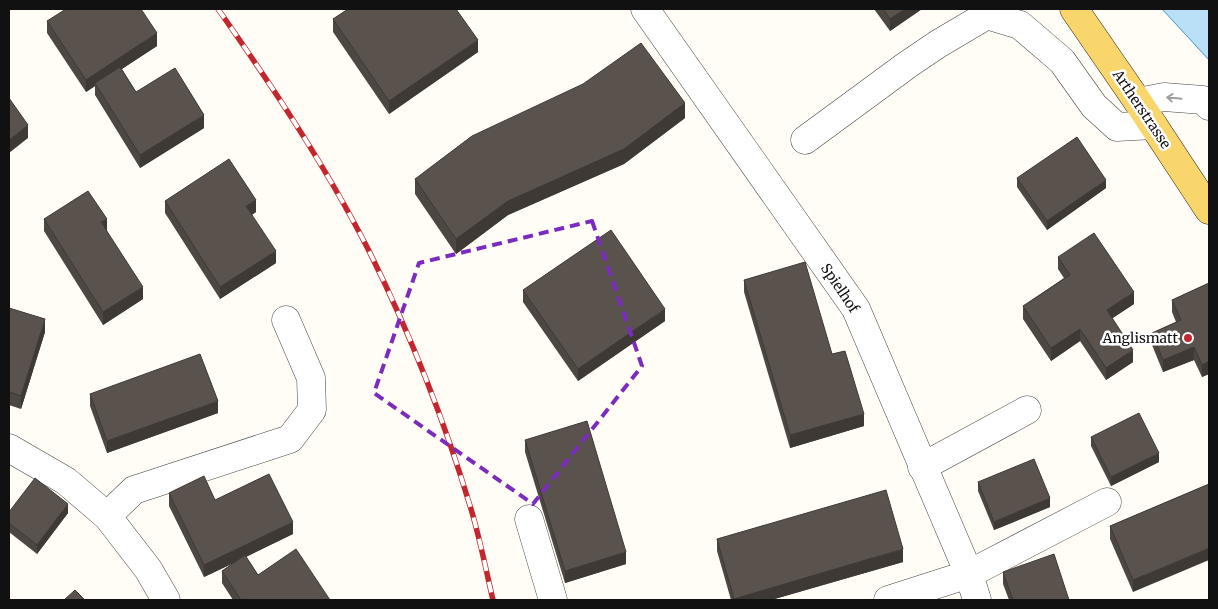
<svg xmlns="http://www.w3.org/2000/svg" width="1218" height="609" viewBox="0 0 1218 609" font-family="Merriweather,serif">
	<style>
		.water { fill: #b9e0f7; stroke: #3f96cf }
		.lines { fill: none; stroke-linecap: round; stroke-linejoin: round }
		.minor-casing { stroke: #444; stroke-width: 29 }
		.major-casing { stroke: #222; stroke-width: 29 }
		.minor { stroke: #fff; stroke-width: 28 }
		.major { stroke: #f9d66b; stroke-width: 28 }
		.rail-casing { stroke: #c4262e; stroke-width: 5.5 }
		.rail { stroke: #fff; stroke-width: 4; stroke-dasharray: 11; stroke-linecap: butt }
		.wall { fill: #4d4742 }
		.shaded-wall { fill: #3f3936 }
		.building { fill: #5a524d; stroke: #3f3936 }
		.oneway { stroke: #a0a0a0 }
		.marked { fill: none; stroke: #7b2cbf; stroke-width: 4; stroke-dasharray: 10 6; stroke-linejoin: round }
		.poi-dot { fill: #c4262e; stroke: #fff; stroke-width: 2 }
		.labels { text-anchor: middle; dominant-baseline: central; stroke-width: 5; stroke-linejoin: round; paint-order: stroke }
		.street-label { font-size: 14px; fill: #111; stroke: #fff }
		.poi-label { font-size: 14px; fill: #111; stroke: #fff; text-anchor: end }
	</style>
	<rect width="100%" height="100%" fill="#fffdf5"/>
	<polygon class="water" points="1162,9 1209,9 1209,60"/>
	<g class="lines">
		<defs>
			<g id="minor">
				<polyline points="645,9 856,309 969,574 977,600"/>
				<polyline points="1138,102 1164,97 1203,100 1209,106"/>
				<polyline points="805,140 907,65 938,44 987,15 1020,25 1062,61 1094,106 1117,127 1153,125"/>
				<polyline points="9,448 66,481 107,516 148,569 166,600"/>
				<polyline points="922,467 1027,410"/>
				<polyline points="107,516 134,490 290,439 312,410 311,378 286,320"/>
				<polyline points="529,519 553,600"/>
				<polyline points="888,600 969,574 1107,502"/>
			</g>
			<polyline id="major" points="1074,9 1138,102 1209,210"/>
		</defs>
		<use href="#minor" class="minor-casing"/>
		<use href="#major" class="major-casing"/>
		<use href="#minor" class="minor"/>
		<use href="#major" class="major"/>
		<defs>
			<path id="rail" d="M218 9C272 86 325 165 368 249 410 333 444 419 471 509 480 539 486 570 493 600"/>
		</defs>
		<use href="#rail" class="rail-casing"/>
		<use href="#rail" class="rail"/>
	</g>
	<g class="wall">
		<polygon points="874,9 922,9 890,31"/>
		<polygon points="333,19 478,52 389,114 333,32"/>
		<polygon points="47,21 157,46 122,69 136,92 204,128 140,168 95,95 95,86 86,92 47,33"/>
		<polygon points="685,118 624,164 508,215 456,254 415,194 415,179"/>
		<polygon points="1017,178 1106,188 1047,230 1017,187"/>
		<polygon points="165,201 256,212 252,215 276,263 220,299 165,213"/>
		<polygon points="44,219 107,231 143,299 103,325 44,231"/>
		<polygon points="1058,257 1134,304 1112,318 1133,362 1106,380 1080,341 1051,361 1023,319 1023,306 1064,278 1058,269"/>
		<polygon points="744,280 832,354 864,426 790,448 744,292"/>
		<polygon points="1209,283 1209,374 1202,377 1194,360 1163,372 1152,345 1152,333 1176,322 1172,312 1172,300"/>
		<polygon points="523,290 665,321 578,381 523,302"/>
		<polygon points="9,308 45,332 21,409 9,405"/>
		<polygon points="90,394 218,413 107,453 90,406"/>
		<polygon points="1091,437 1159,462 1111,486 1091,446"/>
		<polygon points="525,440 626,564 565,583 525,452"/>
		<polygon points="978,482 1050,507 994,530 978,491"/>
		<polygon points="1209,484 1133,592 1110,539 1110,526"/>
		<polygon points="169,493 215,500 293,534 246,557 258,575 330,600 233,600 222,583 222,571 234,563 204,577 169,506"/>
		<polygon points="9,512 68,513 37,554 9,532"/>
		<polygon points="717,539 903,562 771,600 731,600 717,551"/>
		<polygon points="1003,572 1069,600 1009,600 1003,584"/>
	</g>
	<g class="shaded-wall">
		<polygon points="905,9 922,9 890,31 890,19"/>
		<polygon points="157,33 157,46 97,85 95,83 95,86 86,92 86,80"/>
		<polygon points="478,40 478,52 389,114 389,101"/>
		<polygon points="685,103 685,118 624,164 508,215 456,254 456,239 508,201"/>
		<polygon points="204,115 204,128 140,168 140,155"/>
		<polygon points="28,125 28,138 9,153 9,140"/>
		<polygon points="1106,180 1106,188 1047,230 1047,221"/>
		<polygon points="256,200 256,212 246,218 246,206"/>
		<polygon points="107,219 107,232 101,222"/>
		<polygon points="276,251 276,263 220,299 220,287"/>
		<polygon points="143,287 143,299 103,325 103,312"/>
		<polygon points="1134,292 1134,304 1107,322 1107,310"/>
		<polygon points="665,309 665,321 578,381 578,369"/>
		<polygon points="45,319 45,332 21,409 21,396"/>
		<polygon points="1080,329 1080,341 1051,361 1051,348"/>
		<polygon points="1194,347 1194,360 1163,372 1163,360"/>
		<polygon points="1133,350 1133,362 1106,380 1106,368"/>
		<polygon points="1209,361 1209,374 1202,377 1202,365"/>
		<polygon points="218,401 218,413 107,453 107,441"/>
		<polygon points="864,414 864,426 790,448 790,435"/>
		<polygon points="1159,453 1159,462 1111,486 1111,477"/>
		<polygon points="1050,498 1050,507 994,530 994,522"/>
		<polygon points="68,504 68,513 37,554 37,545"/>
		<polygon points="293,522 293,534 204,577 204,565"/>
		<polygon points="1209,548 1209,560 1133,592 1133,580"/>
		<polygon points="903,549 903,562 771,600 734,600 734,599"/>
		<polygon points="626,552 626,564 565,583 565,571"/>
	</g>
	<g class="building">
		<polygon points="66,9 141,9 157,33 86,80 47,21"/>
		<polygon points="348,9 456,9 478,40 389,101 333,19"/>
		<polygon points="883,9 905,9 890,19"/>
		<polygon points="641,43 685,103 624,149 508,201 456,239 415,179 472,136 583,84"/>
		<polygon points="120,67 136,92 175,68 204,115 140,155 95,83"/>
		<polygon points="9,98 28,125 9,140"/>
		<polygon points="1077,137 1106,180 1047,221 1017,178"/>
		<polygon points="229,159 256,200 246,206 276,251 220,287 165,201"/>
		<polygon points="88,191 107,219 101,222 143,287 103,312 44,219"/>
		<polygon points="611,230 665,309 578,369 523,290"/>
		<polygon points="1094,233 1134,292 1107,310 1133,350 1106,368 1080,329 1051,348 1023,306 1070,275 1058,257"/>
		<polygon points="805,262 832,354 845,351 864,414 790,435 744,280"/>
		<polygon points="1209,283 1209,361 1202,365 1194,347 1163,360 1152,333 1181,320 1172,300"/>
		<polygon points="9,308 45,319 21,396 9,392"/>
		<polygon points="200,354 218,401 107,441 90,394"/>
		<polygon points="1139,413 1159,453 1111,477 1091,437"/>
		<polygon points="587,421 626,552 565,571 525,440"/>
		<polygon points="1034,459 1050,498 994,522 978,482"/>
		<polygon points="269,474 293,522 204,565 169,493 204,476 215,500"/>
		<polygon points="35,478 68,504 37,545 9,523 9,512"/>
		<polygon points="1209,484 1209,548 1133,580 1110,526"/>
		<polygon points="886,490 903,549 734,599 717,539"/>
		<polygon points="296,549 330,600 241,600 222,571 245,555 258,575"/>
		<polygon points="1054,554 1069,600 1013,600 1003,572"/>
		<polygon points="75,590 85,600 64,600"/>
	</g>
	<defs><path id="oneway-shaft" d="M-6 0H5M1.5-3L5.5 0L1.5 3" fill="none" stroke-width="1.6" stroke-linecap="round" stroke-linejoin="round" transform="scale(1.25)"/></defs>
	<use class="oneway" href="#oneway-shaft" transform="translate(1174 98) rotate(-174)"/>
	<path class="marked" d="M592 221 642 366 533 504 374 393 419 263Z"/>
	<circle class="poi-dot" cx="1188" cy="338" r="5"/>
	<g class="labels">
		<g class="street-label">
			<text transform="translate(1142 109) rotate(56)">Artherstrasse</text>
			<text transform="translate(840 288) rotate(56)">Spielhof</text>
		</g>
		<g class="poi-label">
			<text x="1178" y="338">Anglismatt</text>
		</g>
	</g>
	<rect width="1218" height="609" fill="none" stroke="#111111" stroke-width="20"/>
</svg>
